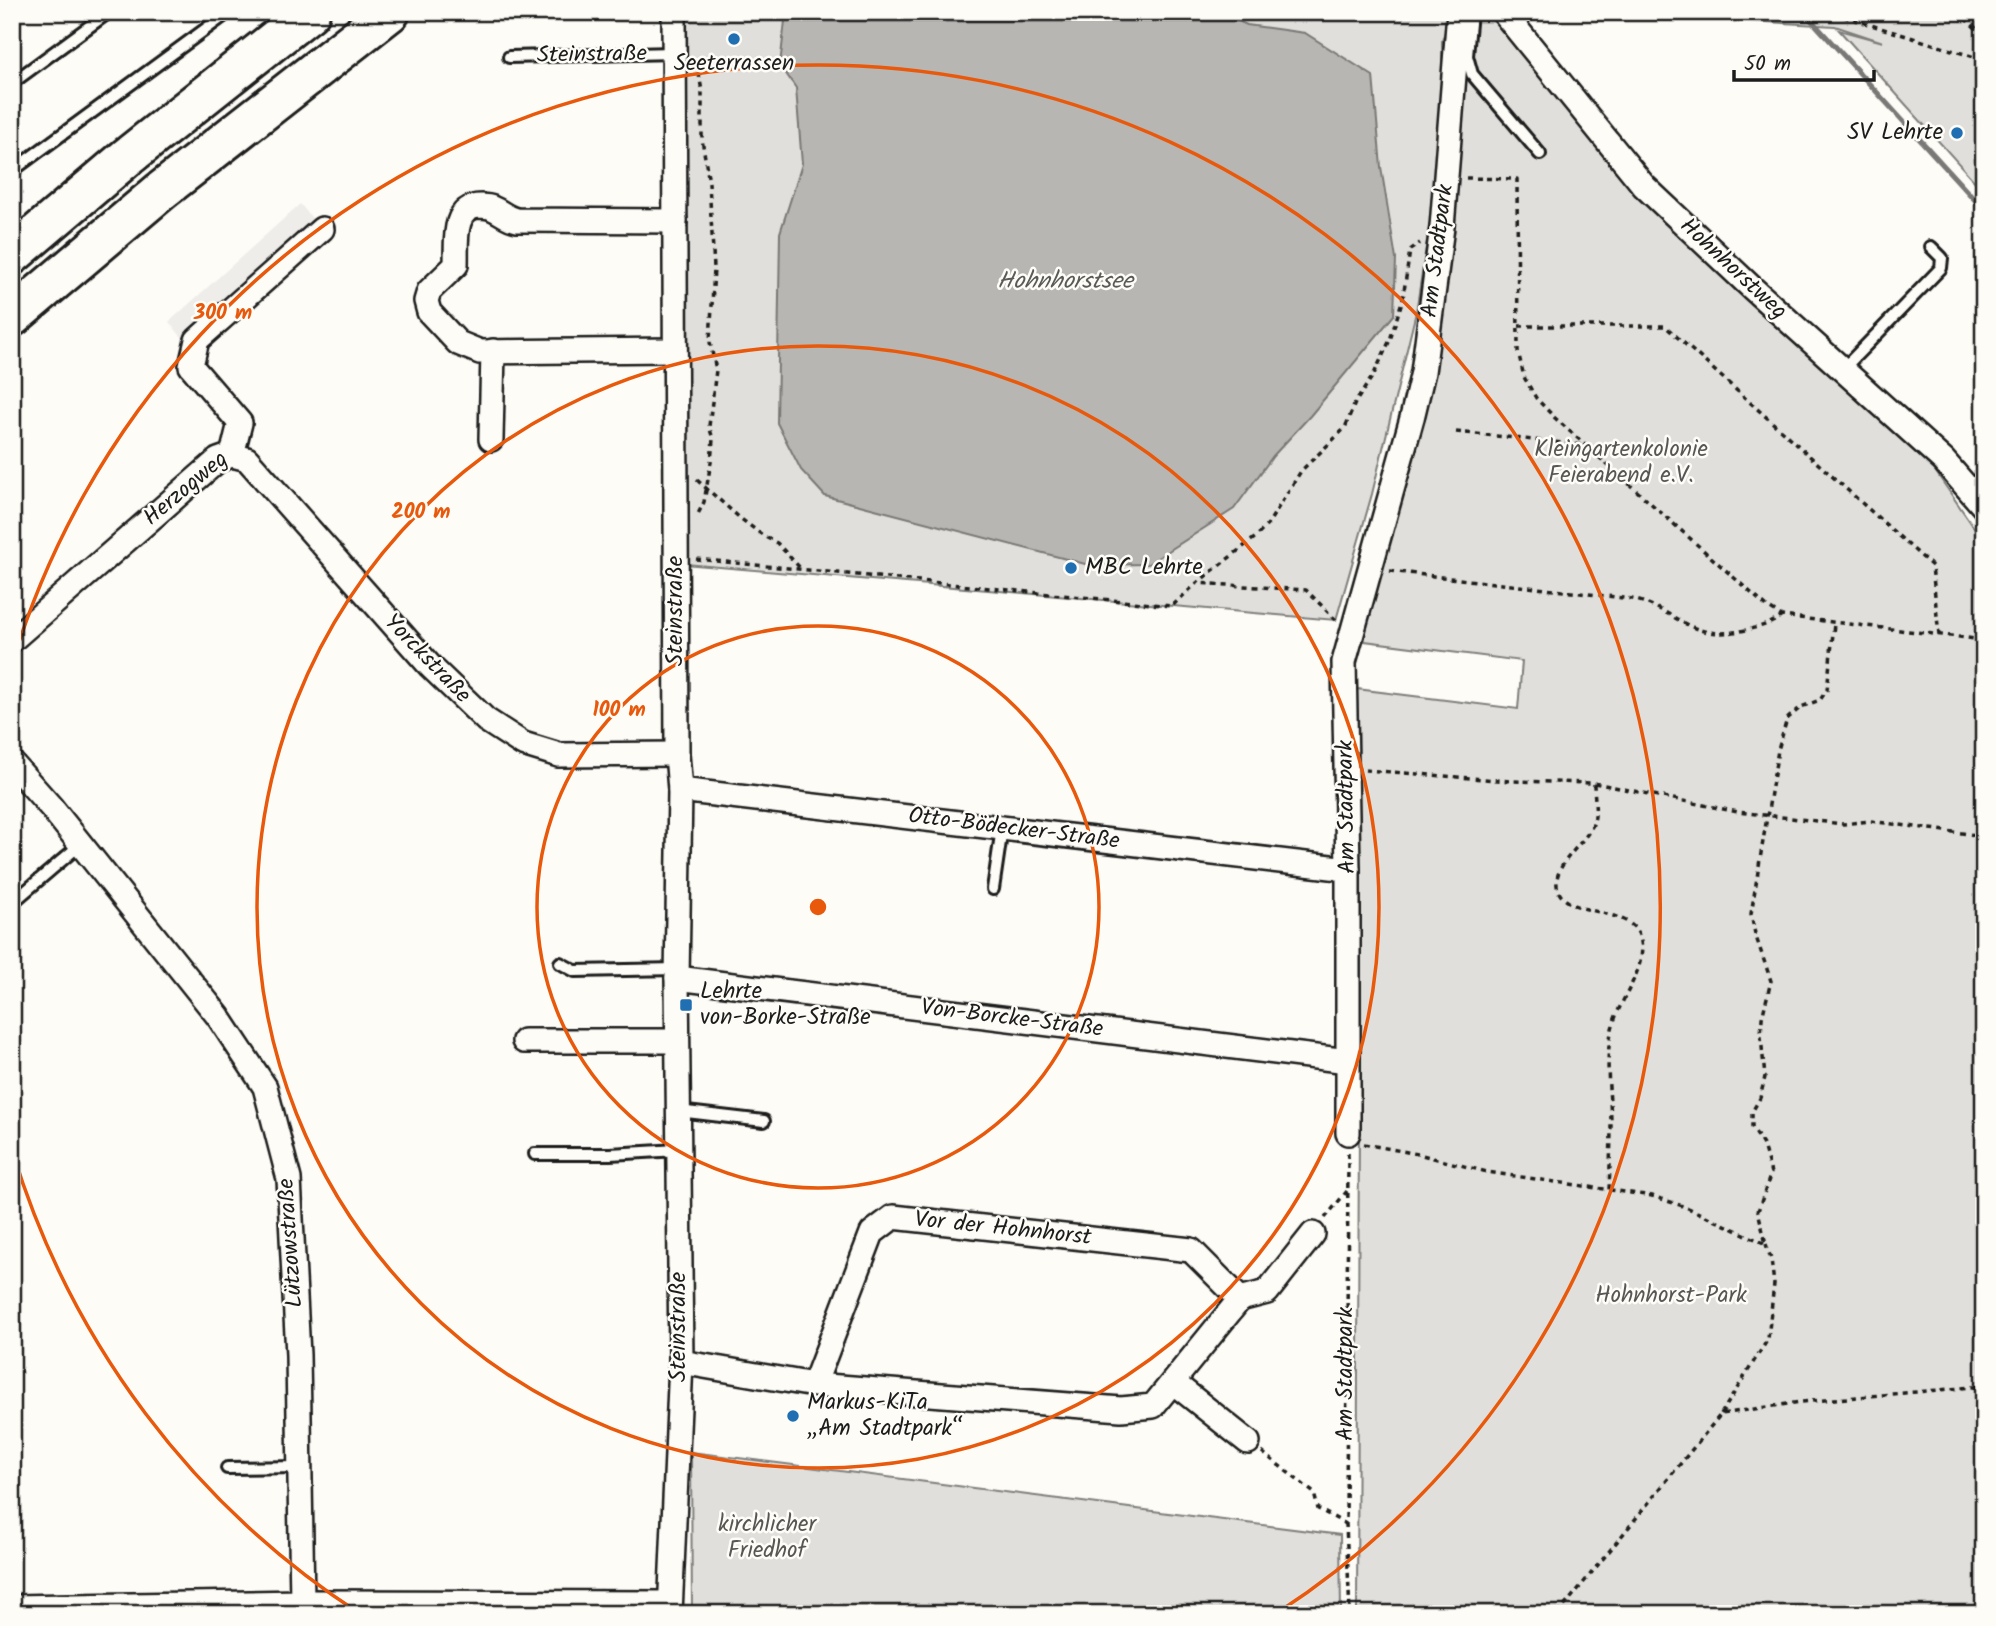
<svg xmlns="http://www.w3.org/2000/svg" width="1996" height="1626" viewBox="0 0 1996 1626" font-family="Kalam,sans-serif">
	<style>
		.built { fill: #eeede9 }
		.green { fill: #e0dfdb; stroke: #7e7e7c; stroke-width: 2 }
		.water { fill: #b7b6b2; stroke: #797876; stroke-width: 2 }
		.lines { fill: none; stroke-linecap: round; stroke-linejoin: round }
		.stream { stroke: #797876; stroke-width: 5 }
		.lane-casing { stroke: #1c1c1c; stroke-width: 16 }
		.street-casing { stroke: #1c1c1c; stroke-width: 28 }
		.highway-casing { stroke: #1c1c1c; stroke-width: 44 }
		.path { stroke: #1c1c1c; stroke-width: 3.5; stroke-dasharray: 5 5; stroke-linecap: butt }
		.lane { stroke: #fdfcf7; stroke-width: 10 }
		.street { stroke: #fdfcf7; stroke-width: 23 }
		.highway { stroke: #fdfcf7; stroke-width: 38 }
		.ring { fill: none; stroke: #e8590c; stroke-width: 3.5 }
		.poi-dot { fill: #1f6fb2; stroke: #fdfcf7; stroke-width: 2.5 }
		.labels { text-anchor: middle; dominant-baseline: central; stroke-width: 5; stroke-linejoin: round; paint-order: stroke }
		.street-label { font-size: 23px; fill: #1c1c1c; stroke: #fdfcf7 }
		.poi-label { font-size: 23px; fill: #1c1c1c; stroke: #fdfcf7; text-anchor: start }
		.park-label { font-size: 23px; fill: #575655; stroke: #fdfcf7 }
		.water-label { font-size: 24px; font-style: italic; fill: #5a5a58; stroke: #fdfcf7 }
		.centre { fill: #e8590c; stroke: #fdfcf7; stroke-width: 3.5 }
		.ring-label { font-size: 21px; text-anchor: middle; font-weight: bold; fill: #e8590c; stroke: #fdfcf7; stroke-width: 5; stroke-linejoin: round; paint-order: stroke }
	</style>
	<rect width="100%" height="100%" fill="#fdfcf7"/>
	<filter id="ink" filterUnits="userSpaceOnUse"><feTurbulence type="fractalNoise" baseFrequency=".0143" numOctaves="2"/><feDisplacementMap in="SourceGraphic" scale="14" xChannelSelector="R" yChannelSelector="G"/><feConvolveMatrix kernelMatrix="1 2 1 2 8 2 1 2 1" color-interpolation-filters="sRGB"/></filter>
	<g filter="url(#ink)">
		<polygon class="built" points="300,204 318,225 187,343 169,322"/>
		<g class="green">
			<polygon points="687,12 1451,12 1442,41 1443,137 1416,312 1372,494 1336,620 685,564"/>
			<polygon points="1496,12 1675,229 1931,465 1984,542 1984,1614 1357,1614 1360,870 1340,756 1340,687 1518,709 1522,661 1365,641 1365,610 1421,403 1463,17"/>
			<polygon points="1591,12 1984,12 1984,192 1839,30 1883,42 1835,26"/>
			<polygon points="691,1452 1340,1535 1341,1614 692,1614"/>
		</g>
		<polygon class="water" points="786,12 1218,12 1247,25 1305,33 1373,76 1381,167 1396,259 1394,315 1310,416 1273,456 1234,509 1148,564 1089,565 825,496 801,470 777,423 780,233 802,164 796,88 780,65"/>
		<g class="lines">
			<polyline class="stream" points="1804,12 1984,210"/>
			<defs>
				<g id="lane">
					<polyline points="1471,12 1467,56 1472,74 1540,154"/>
					<polyline points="509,57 674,53"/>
					<polyline points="12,83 109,12"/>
					<polyline points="12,171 229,12"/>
					<polyline points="1843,369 1941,268 1942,258 1931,247"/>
					<polyline points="993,889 1002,828"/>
					<polyline points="12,903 81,844"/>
					<polyline points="560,963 575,971 677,969"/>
					<polyline points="678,1111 764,1121"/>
					<polyline points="535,1154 610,1154 678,1150"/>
					<polyline points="227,1468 300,1467"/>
				</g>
				<g id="street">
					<polyline points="1503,12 1644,186 1751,287 1944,461 1984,507"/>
					<path d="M674 350 480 352 458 343 429 312 426 301 429 291 456 265C457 244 451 206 481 206 485 207 489 206 492 208 502 212 506 218 517 220L675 221"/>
					<polyline points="491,439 493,351"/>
					<polyline points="232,455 247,459 430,666 486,720 523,744 559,755 677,754"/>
					<polyline points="232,455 240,423 191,366 197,340 322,229"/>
					<polyline points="12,640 218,460 232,455"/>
					<polyline points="12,763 51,807 218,1016 265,1087 289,1179 298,1355 302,1602"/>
					<polyline points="680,790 1348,869"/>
					<polyline points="677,978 1348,1061"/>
					<polyline points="524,1041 677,1041"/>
					<polyline points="1348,1133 1348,869 1344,662 1412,418 1423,372 1442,227 1459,12"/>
					<polyline points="1240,1299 1267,1292 1313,1234"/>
					<polyline points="681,1362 814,1385 1121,1409 1153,1406 1240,1299 1191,1250 893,1217 872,1233 814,1385"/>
					<polyline points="1174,1383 1248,1442"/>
					<polyline points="12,1607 302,1602 669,1603"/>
					<polyline points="670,1614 681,1362 677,978 680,790 677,754 674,12"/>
				</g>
				<g id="highway">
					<polyline points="12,255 126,158 310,12"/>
					<polyline points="12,317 161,191 390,12"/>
				</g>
			</defs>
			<use href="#lane" class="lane-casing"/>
			<use href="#street" class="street-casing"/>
			<use href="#highway" class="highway-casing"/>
			<g class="path">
				<polyline points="1761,12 1839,15"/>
				<polyline points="1843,12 1839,15 1984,60"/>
				<polyline points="1957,12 1984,35"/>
				<polyline points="697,63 702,91 702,139 709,183 714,268 710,342 716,370 709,426 713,439 711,462 704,502 697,516"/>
				<polyline points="1466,178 1517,179 1518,351 1524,377 1536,398 1555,418 1767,607 1782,616 1984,640"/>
				<polyline points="1519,326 1665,326 1932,566 1939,636"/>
				<polyline points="1456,432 1583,445"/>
				<polyline points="697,480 741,519 765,537 777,543 802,570"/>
				<polyline points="696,559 1172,606 1197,583"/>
				<path d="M1390 571 1632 599C1679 610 1688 643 1746 630 1759 627 1772 624 1782 616"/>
				<polyline points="1336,620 1306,590 1197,583 1257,536 1268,524 1301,471 1345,428 1355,403 1374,374 1390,340 1403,298 1410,250 1420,243"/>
				<polyline points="1365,770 1511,781 1594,783 1738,812 1843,824 1870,821 1984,836"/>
				<path d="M1594 784C1594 794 1597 811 1594 821 1589 841 1554 862 1557 885 1560 918 1628 905 1639 935 1651 965 1620 997 1613 1025 1604 1057 1610 1088 1611 1121 1611 1144 1610 1167 1609 1190"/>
				<polyline points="1364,1144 1418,1154 1487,1172 1652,1196 1686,1207 1766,1244 1758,1211 1771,1173 1763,1145 1752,1127 1752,1112 1760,1098 1765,1077 1761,1037 1762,1018 1771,981 1755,934 1751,914 1778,750 1787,719 1801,707 1820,700 1827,690 1834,624"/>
				<polyline points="1348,1153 1346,1524 1350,1614"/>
				<polyline points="1325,1218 1347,1191"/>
				<polyline points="1721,1414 1768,1339 1774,1284 1771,1259 1766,1244"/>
				<polyline points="1262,1452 1314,1493 1318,1509 1346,1524"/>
				<polyline points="1558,1614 1721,1414 1801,1402 1984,1386"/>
			</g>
			<use href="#lane" class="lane"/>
			<use href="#street" class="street"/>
			<use href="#highway" class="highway"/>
		</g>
	</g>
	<g class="ring">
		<circle cx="818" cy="907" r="281"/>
		<circle cx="818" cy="907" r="561"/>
		<path d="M359 1613A842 842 0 0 1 13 1153M13 661A842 842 0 1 1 1277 1613"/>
	</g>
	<g class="poi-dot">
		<circle cx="734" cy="39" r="7"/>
		<circle cx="1957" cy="133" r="7"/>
		<circle cx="1071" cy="568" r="7"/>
		<rect x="679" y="998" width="14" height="14" rx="3.5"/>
		<circle cx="793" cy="1416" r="7"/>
	</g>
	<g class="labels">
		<g class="street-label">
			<text transform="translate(592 55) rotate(-1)">Steinstraße</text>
			<text transform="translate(1438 251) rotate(-83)">Am Stadtpark</text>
			<text transform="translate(1733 269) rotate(43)">Hohnhorstweg</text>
			<text transform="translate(186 489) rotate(-40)">Herzogweg</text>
			<text transform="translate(676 611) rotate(-90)">Steinstraße</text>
			<text transform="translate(427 659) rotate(46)">Yorckstraße</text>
			<text transform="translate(1347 807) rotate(-91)">Am Stadtpark</text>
			<text transform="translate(1014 829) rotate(7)">Otto-Bödecker-Straße</text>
			<text transform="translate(1012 1019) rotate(7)">Von-Borcke-Straße</text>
			<text transform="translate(1003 1229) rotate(6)">Vor der Hohnhorst</text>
			<text transform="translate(291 1243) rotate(-94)">Lützowstraße</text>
			<text transform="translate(679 1327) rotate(-90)">Steinstraße</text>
			<text transform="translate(1346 1374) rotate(-90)">Am Stadtpark</text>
		</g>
		<g class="poi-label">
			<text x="734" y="64" text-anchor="middle">Seeterrassen</text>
			<text x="1943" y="133" text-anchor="end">SV Lehrte</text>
			<text x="1085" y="568">MBC Lehrte</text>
			<text x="700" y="992">Lehrte<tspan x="700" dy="26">von-Borke-Straße</tspan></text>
			<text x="807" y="1403">Markus-KiTa<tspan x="807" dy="26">„Am Stadtpark“</tspan></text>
		</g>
		<g class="park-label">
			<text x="1621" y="450">Kleingartenkolonie<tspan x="1621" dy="26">Feierabend e.V.</tspan></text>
			<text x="1671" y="1296">Hohnhorst-Park</text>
			<text x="767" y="1525">kirchlicher<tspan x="767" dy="26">Friedhof</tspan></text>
		</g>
		<g class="water-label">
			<text x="1065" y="281">Hohnhorstsee</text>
		</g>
	</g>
	<circle cx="818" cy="907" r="10" class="centre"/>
	<g class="ring-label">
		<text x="223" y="319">300 m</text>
		<text x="421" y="518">200 m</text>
		<text x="619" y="716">100 m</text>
	</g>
	<rect width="1996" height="1626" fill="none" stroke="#fdfcf7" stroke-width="42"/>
	<rect x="21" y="21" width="1954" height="1584" fill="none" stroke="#1c1c1c" stroke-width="2.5" filter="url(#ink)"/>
	<path d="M1734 70v10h140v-10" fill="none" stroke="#1c1c1c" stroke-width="3.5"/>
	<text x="1744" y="70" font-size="21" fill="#1c1c1c" stroke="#fdfcf7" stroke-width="5" paint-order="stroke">50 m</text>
</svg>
